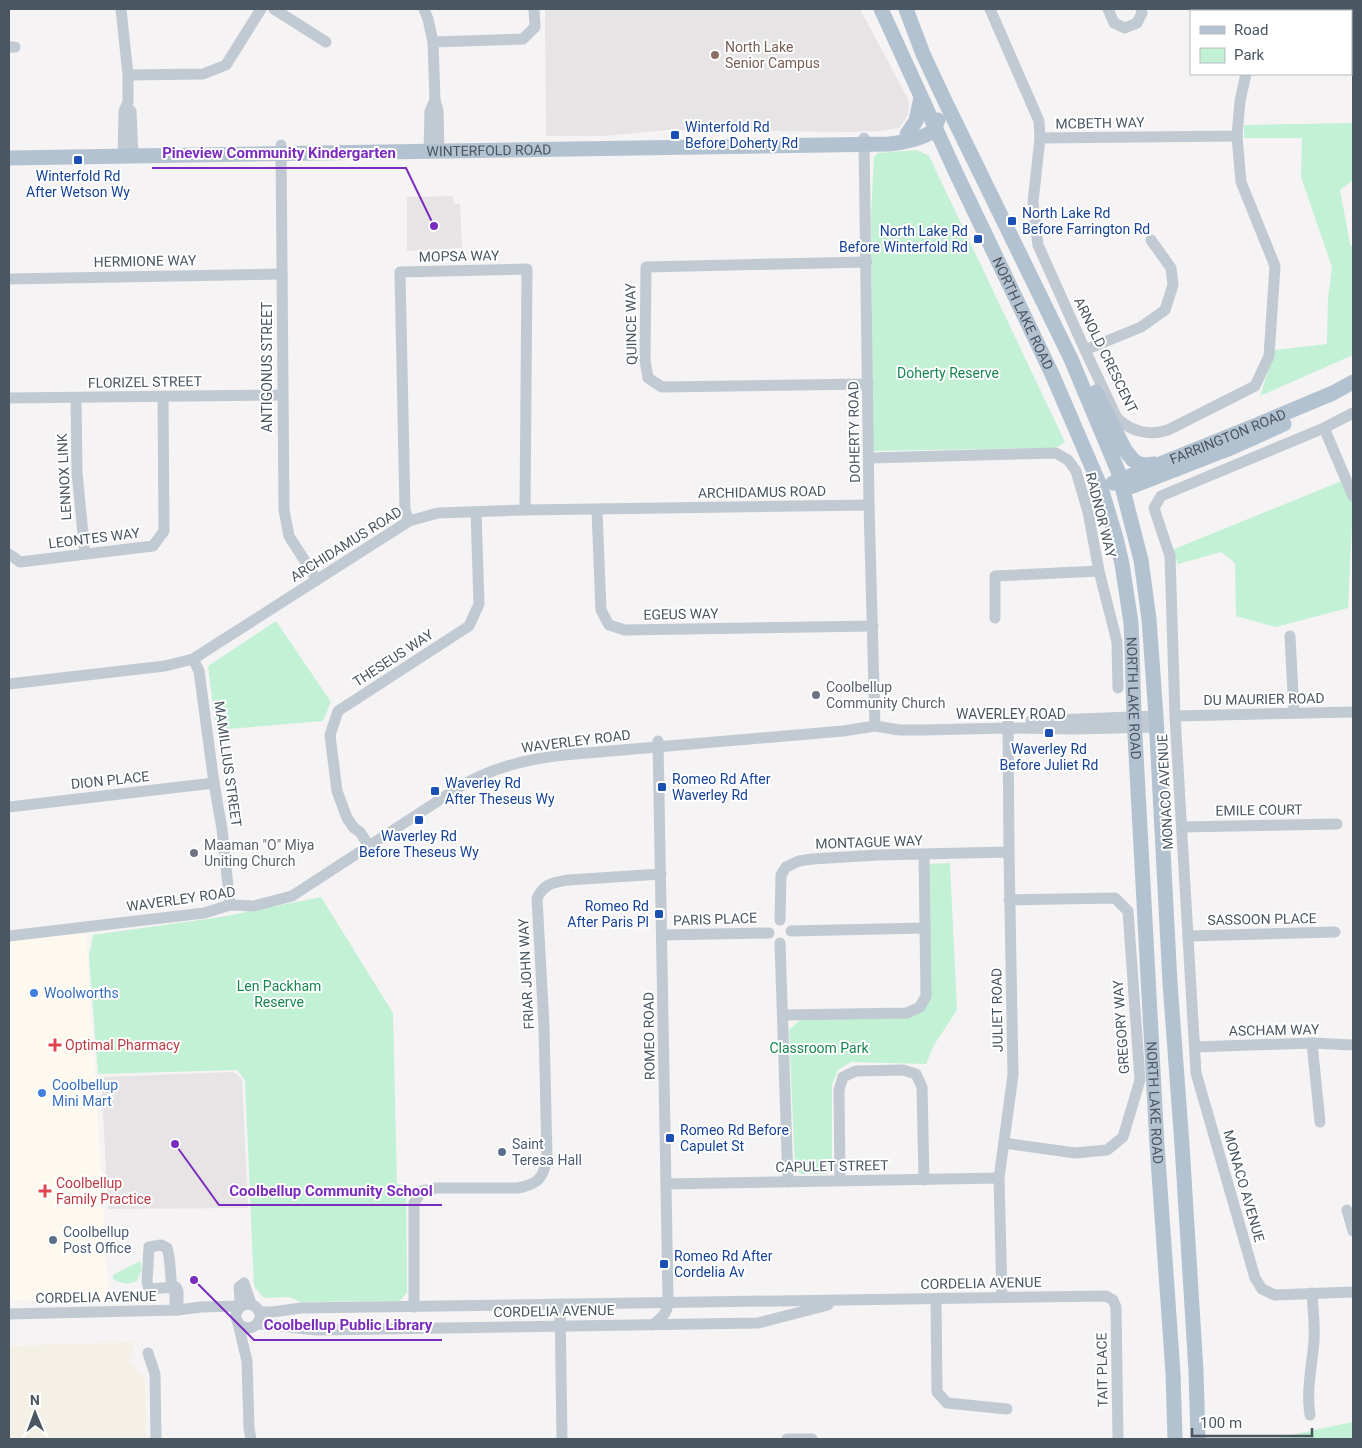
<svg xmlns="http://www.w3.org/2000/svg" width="1362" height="1448" viewBox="0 0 1362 1448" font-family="Roboto,sans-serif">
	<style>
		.commercial { fill: #fdf9ef }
		.education { fill: #e6e4e5 }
		.green { fill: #c3f1d5 }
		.sand { fill: #f5f0e5 }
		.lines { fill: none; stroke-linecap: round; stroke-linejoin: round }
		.minor { stroke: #c1cad2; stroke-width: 11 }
		.major { stroke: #b3c2d1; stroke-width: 15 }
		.education-dot { fill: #8d6e63; stroke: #fff; stroke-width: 2 }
		.transit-dot { fill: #1a4fb4; stroke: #fff; stroke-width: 2 }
		.worship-dot { fill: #6b7280; stroke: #fff; stroke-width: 2 }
		.shop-dot { fill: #3f7fe0; stroke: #fff; stroke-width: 2 }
		.health-dot { fill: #e0444e; stroke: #fff; stroke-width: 2 }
		.service-dot { fill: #5c6f8a; stroke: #fff; stroke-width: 2 }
		.labels { text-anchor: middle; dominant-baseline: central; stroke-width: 4; stroke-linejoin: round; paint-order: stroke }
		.education-label { font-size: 14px; fill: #785e54; stroke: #fff; text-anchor: start }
		.street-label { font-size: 14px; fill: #4a5661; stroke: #fff }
		.transit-label { font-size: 14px; fill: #164399; stroke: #fff; text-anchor: start }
		.park-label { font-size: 14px; fill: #17864f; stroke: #fff }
		.worship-label { font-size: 14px; fill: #5b616d; stroke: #fff; text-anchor: start }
		.shop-label { font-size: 14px; fill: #366cbe; stroke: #fff; text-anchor: start }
		.health-label { font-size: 14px; fill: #be3a42; stroke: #fff; text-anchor: start }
		.service-label { font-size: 14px; fill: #4e5e75; stroke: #fff; text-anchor: start }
		.leader { fill: none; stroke: #7b2cbf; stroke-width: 2 }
		.callout-dot { fill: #7b2cbf; stroke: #fff; stroke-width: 2 }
		.callout-label { font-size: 15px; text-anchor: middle; font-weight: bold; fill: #7b2cbf; stroke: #fff; stroke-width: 4; stroke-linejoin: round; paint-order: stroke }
	</style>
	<rect width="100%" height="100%" fill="#f5f3f3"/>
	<polygon class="commercial" points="86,931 109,1301 9,1300 9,939"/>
	<g class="education">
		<polygon points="545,9 860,9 909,101 908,115 899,128 880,131 850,132 668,130 604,136 546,136"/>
		<polygon points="453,196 454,204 460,204 462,248 407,251 407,197"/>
		<polygon points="232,1072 237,1074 242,1080 248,1208 108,1209 101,1077"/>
	</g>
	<g class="green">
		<polygon points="1353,123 1353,180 1340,190 1350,244 1353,248 1353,355 1260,396 1275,350 1327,344 1328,299 1332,267 1301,177 1302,138 1244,138 1244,125"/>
		<polygon points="917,150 929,156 1065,442 1056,448 873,451 871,215 874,157 878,153"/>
		<polygon points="1344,480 1353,502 1348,608 1276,627 1236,616 1235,563 1221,552 1178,564 1172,550"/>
		<polygon points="276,621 331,702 323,721 216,730 208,666"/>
		<polygon points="950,863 957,1010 934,1045 926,1064 851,1062 838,1070 832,1085 832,1170 827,1174 801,1174 795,1169 789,1030 800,1020 915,1014 921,997 927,864"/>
		<polygon points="321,897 393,1013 397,1184 406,1185 407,1292 400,1301 301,1302 289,1297 264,1298 254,1286 245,1080 237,1070 98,1074 89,957 93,935 221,917"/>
		<path d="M140 1261 142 1269 137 1281C128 1285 122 1284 113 1279V1275Z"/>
		<polygon points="1353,1422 1353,1439 1272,1439"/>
	</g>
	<path class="sand" d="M133 1342C135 1349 130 1356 130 1363L145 1378 146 1439H9V1346Z"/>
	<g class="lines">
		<g class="minor">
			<polyline points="121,9 128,75 128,102 124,111 123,156"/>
			<polyline points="274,9 326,42"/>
			<polyline points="424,9 428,19 433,42 435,100 438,111 439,151"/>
			<polyline points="990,9 1039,121 1040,138 1237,136 1240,101 1246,74"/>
			<polyline points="1108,9 1114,23 1125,28 1137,23 1142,13 1141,9"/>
			<polyline points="1269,11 1271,10 1303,9"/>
			<polyline points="433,42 523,39 535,27 534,9"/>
			<polyline points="9,47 15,47"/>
			<polyline points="128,75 203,74 226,65 261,9"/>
			<polyline points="131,111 133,156"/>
			<polyline points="864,138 869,505 875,726"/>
			<path d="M1040 138 1033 202 1038 245 1085 350 1117 418C1131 432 1150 436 1168 430L1255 386 1269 356 1275 266 1241 182 1237 136"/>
			<polyline points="281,145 284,510 289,536 317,580"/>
			<polyline points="429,152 430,111 435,100"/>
			<polyline points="867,262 646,267 645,360 648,378 662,387 868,384"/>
			<polyline points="9,279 282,274"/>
			<polyline points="1085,350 1141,327 1165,310 1173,285 1171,268 1151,240"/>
			<polyline points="9,398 282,395"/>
			<polyline points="76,398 77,473 85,554"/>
			<polyline points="1353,413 1324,428 1161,496 1154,508 1170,556 1175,716 1196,1073 1255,1278 1262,1289 1275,1295 1353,1292"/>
			<polyline points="1324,428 1353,496"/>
			<polyline points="870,458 1056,453 1068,460 1076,471 1088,512 1099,571 1117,642 1118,688"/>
			<polyline points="597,510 601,610 609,625 625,630 873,626"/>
			<polyline points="409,521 405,510 400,272 527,269 525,510"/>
			<polyline points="9,554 20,562 153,546 164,531 163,397"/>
			<polyline points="995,618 995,576 1099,571"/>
			<polyline points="1290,636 1294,713"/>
			<polyline points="193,659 199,671 214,783 222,829 230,905"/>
			<polyline points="9,684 165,666 193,659 409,521 438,513 525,510 869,505"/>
			<polyline points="1175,716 1353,712"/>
			<polyline points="1031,721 1156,716"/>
			<polyline points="9,807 214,783"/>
			<polyline points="1182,827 1337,824"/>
			<polyline points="369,846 360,832 354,828 347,818 337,791 330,735 338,711 469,626 479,604 476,512"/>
			<polyline points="780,920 781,875 786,867 799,861 812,859 878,855 1009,852"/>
			<polyline points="791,931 925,928 924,855"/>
			<polyline points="662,935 769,933"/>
			<path d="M9 936 204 913 230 905 254 906 292 896 461 786C493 767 527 759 564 755L843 731 875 726 900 730H924L1008 728 1075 729 1157 727"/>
			<polyline points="1188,936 1335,932"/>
			<polyline points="780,943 788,1182"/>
			<polyline points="783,1015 907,1013 920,1007 926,996 925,928"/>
			<polyline points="1312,1043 1320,1122"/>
			<polyline points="1195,1047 1312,1043 1353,1045"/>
			<polyline points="1004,1143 1075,1153 1107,1150 1123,1137 1140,1080 1128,911 1115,898 1009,900"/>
			<polyline points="840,1181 839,1090 843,1077 856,1071 903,1070 916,1074 922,1087 924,1180"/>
			<polyline points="666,1184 999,1178"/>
			<polyline points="1347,1210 1353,1231"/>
			<polyline points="1002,1297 999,1178 1013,1075 1009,852 1008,722"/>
			<polyline points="936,1299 937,1392 947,1403 1007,1409"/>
			<circle cx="248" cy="1316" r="12"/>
			<polyline points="560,1304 562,1439"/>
			<polyline points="242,1305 240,1300 239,1287 244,1283 251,1304"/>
			<path d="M414 1307V1203L422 1191 436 1188H518C538 1184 543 1179 547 1158L544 1026 537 898C545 883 552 883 568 880L661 874"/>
			<path d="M175 1310V1293L172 1288C170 1275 171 1260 167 1248L161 1245 149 1247 147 1282 149 1289 176 1287 178 1291V1310"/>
			<polyline points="260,1312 272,1312 301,1308 1106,1296 1113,1300 1116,1307 1118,1439"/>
			<polyline points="9,1314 178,1310 201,1307 241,1306"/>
			<polyline points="238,1323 247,1361 249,1428 251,1439"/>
			<path d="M258 1324C278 1324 297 1329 317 1330L758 1323 828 1305"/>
			<path d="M653 1325C664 1315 668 1313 668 1298L658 741"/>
			<polyline points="148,1353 155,1374 156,1439"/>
			<path d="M1310 1415C1306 1390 1312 1366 1314 1341 1315 1325 1313 1309 1312 1293"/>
			<polyline points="787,1439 812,1439"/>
		</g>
		<g class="major">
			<path id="s1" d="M881 9 956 173 1052 374 1101 488 1116 538 1122 564 1131 623 1132 646 1134 717 1148 976 1157 1145 1173 1373 1175 1439"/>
			<polyline points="906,9 923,54 944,99 1071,359 1118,471 1141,560 1149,619 1156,716 1170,983 1182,1145 1196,1371 1198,1439"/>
			<polyline points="907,134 916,121 921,97"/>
			<path id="s2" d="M9 158 889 144C901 143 929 138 935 128 936 127 937 121 938 120"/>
			<polyline points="1096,392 1125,450 1133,460 1139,464 1146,465 1155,464"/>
			<path id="s3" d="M1113 483 1252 427 1333 393 1353 382"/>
			<polyline points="1125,489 1233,447 1284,424"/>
		</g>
	</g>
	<circle class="education-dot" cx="715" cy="55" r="5"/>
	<g class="transit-dot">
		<rect x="670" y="130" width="10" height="10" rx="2.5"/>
		<rect x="73" y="155" width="10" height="10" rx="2.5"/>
		<rect x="1007" y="216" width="10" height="10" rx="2.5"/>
		<rect x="973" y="234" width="10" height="10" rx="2.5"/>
		<rect x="1044" y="728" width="10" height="10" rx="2.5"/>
		<rect x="657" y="782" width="10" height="10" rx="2.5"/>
		<rect x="430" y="786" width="10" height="10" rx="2.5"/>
		<rect x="414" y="815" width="10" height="10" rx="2.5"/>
		<rect x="654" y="909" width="10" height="10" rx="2.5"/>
		<rect x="665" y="1133" width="10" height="10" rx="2.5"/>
		<rect x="659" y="1259" width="10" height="10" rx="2.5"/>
	</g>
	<g class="worship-dot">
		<circle cx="816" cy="695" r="5"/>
		<circle cx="194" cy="853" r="5"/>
	</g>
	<g class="shop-dot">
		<circle cx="34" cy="993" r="5"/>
		<circle cx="42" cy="1093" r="5"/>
	</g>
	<g class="health-dot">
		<path d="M52.5 1037.5h5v5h5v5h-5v5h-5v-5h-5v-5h5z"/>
		<path d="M42.5 1183.5h5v5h5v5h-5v5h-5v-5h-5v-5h5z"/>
	</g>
	<g class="service-dot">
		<circle cx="502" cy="1152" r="5"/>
		<circle cx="53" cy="1240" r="5"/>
	</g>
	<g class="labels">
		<g class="education-label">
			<text x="725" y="47">North Lake<tspan x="725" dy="16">Senior Campus</tspan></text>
		</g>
		<g class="street-label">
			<text transform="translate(1100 123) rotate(-1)">MCBETH WAY</text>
			<text stroke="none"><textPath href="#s2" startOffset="480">WINTERFOLD ROAD</textPath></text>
			<text transform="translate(459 256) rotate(-1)">MOPSA WAY</text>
			<text transform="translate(145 261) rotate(-1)">HERMIONE WAY</text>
			<text stroke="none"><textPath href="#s1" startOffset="336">NORTH LAKE ROAD</textPath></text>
			<text transform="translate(631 324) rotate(-91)">QUINCE WAY</text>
			<text transform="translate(1106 355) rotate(64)">ARNOLD CRESCENT</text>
			<text transform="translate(267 367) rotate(-90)">ANTIGONUS STREET</text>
			<text transform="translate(145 382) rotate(-1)">FLORIZEL STREET</text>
			<text transform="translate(854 432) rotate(-91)">DOHERTY ROAD</text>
			<text stroke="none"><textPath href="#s3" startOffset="124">FARRINGTON ROAD</textPath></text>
			<text transform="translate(64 477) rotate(-93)">LENNOX LINK</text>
			<text transform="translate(762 492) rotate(-1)">ARCHIDAMUS ROAD</text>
			<text transform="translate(1101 515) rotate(76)">RADNOR WAY</text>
			<text transform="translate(94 538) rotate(-7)">LEONTES WAY</text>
			<text transform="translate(346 544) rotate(-32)">ARCHIDAMUS ROAD</text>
			<text transform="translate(681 614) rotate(-1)">EGEUS WAY</text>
			<text transform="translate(393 658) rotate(-33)">THESEUS WAY</text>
			<text stroke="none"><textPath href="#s1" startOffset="741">NORTH LAKE ROAD</textPath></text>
			<text transform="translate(1264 699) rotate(-1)">DU MAURIER ROAD</text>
			<text x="1011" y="714">WAVERLEY ROAD</text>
			<text transform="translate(576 741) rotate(-7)">WAVERLEY ROAD</text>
			<text transform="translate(228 764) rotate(82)">MAMILLIUS STREET</text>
			<text transform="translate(110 780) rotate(-6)">DION PLACE</text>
			<text transform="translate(1165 792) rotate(-93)">MONACO AVENUE</text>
			<text transform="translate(1259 810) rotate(-1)">EMILE COURT</text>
			<text transform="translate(869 842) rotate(-2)">MONTAGUE WAY</text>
			<text transform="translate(181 899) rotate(-8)">WAVERLEY ROAD</text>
			<text transform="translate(715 919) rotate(-2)">PARIS PLACE</text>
			<text transform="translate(1262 919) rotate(-1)">SASSOON PLACE</text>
			<text transform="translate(526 974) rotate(-93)">FRIAR JOHN WAY</text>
			<text transform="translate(997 1010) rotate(-91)">JULIET ROAD</text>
			<text transform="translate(1121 1027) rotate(-94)">GREGORY WAY</text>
			<text transform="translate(1274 1030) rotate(-1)">ASCHAM WAY</text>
			<text transform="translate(649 1036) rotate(-91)">ROMEO ROAD</text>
			<text stroke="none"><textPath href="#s1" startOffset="1146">NORTH LAKE ROAD</textPath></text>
			<text transform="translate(832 1166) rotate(-1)">CAPULET STREET</text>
			<text transform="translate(1244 1186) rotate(74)">MONACO AVENUE</text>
			<text transform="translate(981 1283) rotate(-1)">CORDELIA AVENUE</text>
			<text transform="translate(96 1297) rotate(-1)">CORDELIA AVENUE</text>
			<text transform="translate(554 1311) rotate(-1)">CORDELIA AVENUE</text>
			<text transform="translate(1102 1370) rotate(-91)">TAIT PLACE</text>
		</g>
		<g class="transit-label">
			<text x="685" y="127">Winterfold Rd<tspan x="685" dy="16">Before Doherty Rd</tspan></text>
			<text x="78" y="176" text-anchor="middle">Winterfold Rd<tspan x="78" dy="16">After Wetson Wy</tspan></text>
			<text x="1022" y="213">North Lake Rd<tspan x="1022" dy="16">Before Farrington Rd</tspan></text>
			<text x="968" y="231" text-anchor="end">North Lake Rd<tspan x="968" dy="16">Before Winterfold Rd</tspan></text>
			<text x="1049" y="749" text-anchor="middle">Waverley Rd<tspan x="1049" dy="16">Before Juliet Rd</tspan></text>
			<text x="672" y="779">Romeo Rd After<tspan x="672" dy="16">Waverley Rd</tspan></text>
			<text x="445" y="783">Waverley Rd<tspan x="445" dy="16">After Theseus Wy</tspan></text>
			<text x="419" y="836" text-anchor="middle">Waverley Rd<tspan x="419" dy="16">Before Theseus Wy</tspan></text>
			<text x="649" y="906" text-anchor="end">Romeo Rd<tspan x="649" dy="16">After Paris Pl</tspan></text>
			<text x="680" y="1130">Romeo Rd Before<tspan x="680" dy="16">Capulet St</tspan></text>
			<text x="674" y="1256">Romeo Rd After<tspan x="674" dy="16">Cordelia Av</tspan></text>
		</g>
		<g class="park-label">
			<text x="948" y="373">Doherty Reserve</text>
			<text x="279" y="986">Len Packham<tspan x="279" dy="16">Reserve</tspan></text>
			<text x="819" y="1048">Classroom Park</text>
		</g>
		<g class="worship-label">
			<text x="826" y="687">Coolbellup<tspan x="826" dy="16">Community Church</tspan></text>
			<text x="204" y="845">Maaman "O" Miya<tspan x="204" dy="16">Uniting Church</tspan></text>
		</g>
		<g class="shop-label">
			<text x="44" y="993">Woolworths</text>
			<text x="52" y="1085">Coolbellup<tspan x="52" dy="16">Mini Mart</tspan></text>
		</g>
		<g class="health-label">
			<text x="65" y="1045">Optimal Pharmacy</text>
			<text x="56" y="1183">Coolbellup<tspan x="56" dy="16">Family Practice</tspan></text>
		</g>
		<g class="service-label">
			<text x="512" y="1144">Saint<tspan x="512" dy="16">Teresa Hall</tspan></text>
			<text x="63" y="1232">Coolbellup<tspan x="63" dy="16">Post Office</tspan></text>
		</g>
	</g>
	<path class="leader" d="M434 226L406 168H152M175 1144L219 1205H442M194 1280L254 1340H442"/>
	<g class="callout-dot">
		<circle cx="434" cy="226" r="5"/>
		<circle cx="175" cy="1144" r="5"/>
		<circle cx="194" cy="1280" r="5"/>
	</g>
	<g class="callout-label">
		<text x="279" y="158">Pineview Community Kindergarten</text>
		<text x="331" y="1196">Coolbellup Community School</text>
		<text x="348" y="1330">Coolbellup Public Library</text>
	</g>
	<rect width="1362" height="1448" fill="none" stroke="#4a5661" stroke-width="20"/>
	<rect x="1190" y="10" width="162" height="65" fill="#ffffff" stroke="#b7bbc0"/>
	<rect x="1200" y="26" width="25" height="8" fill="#b3c2d1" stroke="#b7bbc0"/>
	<text x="1234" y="35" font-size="15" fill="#4a5661">Road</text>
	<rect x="1200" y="48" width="25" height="15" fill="#c3f1d5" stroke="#b7bbc0"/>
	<text x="1234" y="60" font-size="15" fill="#4a5661">Park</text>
	<g transform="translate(35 1413) rotate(359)" stroke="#ffffff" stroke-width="4" paint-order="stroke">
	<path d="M0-4L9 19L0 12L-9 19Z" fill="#4a5661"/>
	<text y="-8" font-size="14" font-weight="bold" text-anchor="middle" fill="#4a5661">N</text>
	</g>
	<path d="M1192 1428v8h120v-8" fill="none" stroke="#4a5661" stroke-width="2.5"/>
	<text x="1200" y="1428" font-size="15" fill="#4a5661" stroke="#ffffff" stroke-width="4" paint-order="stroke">100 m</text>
</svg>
